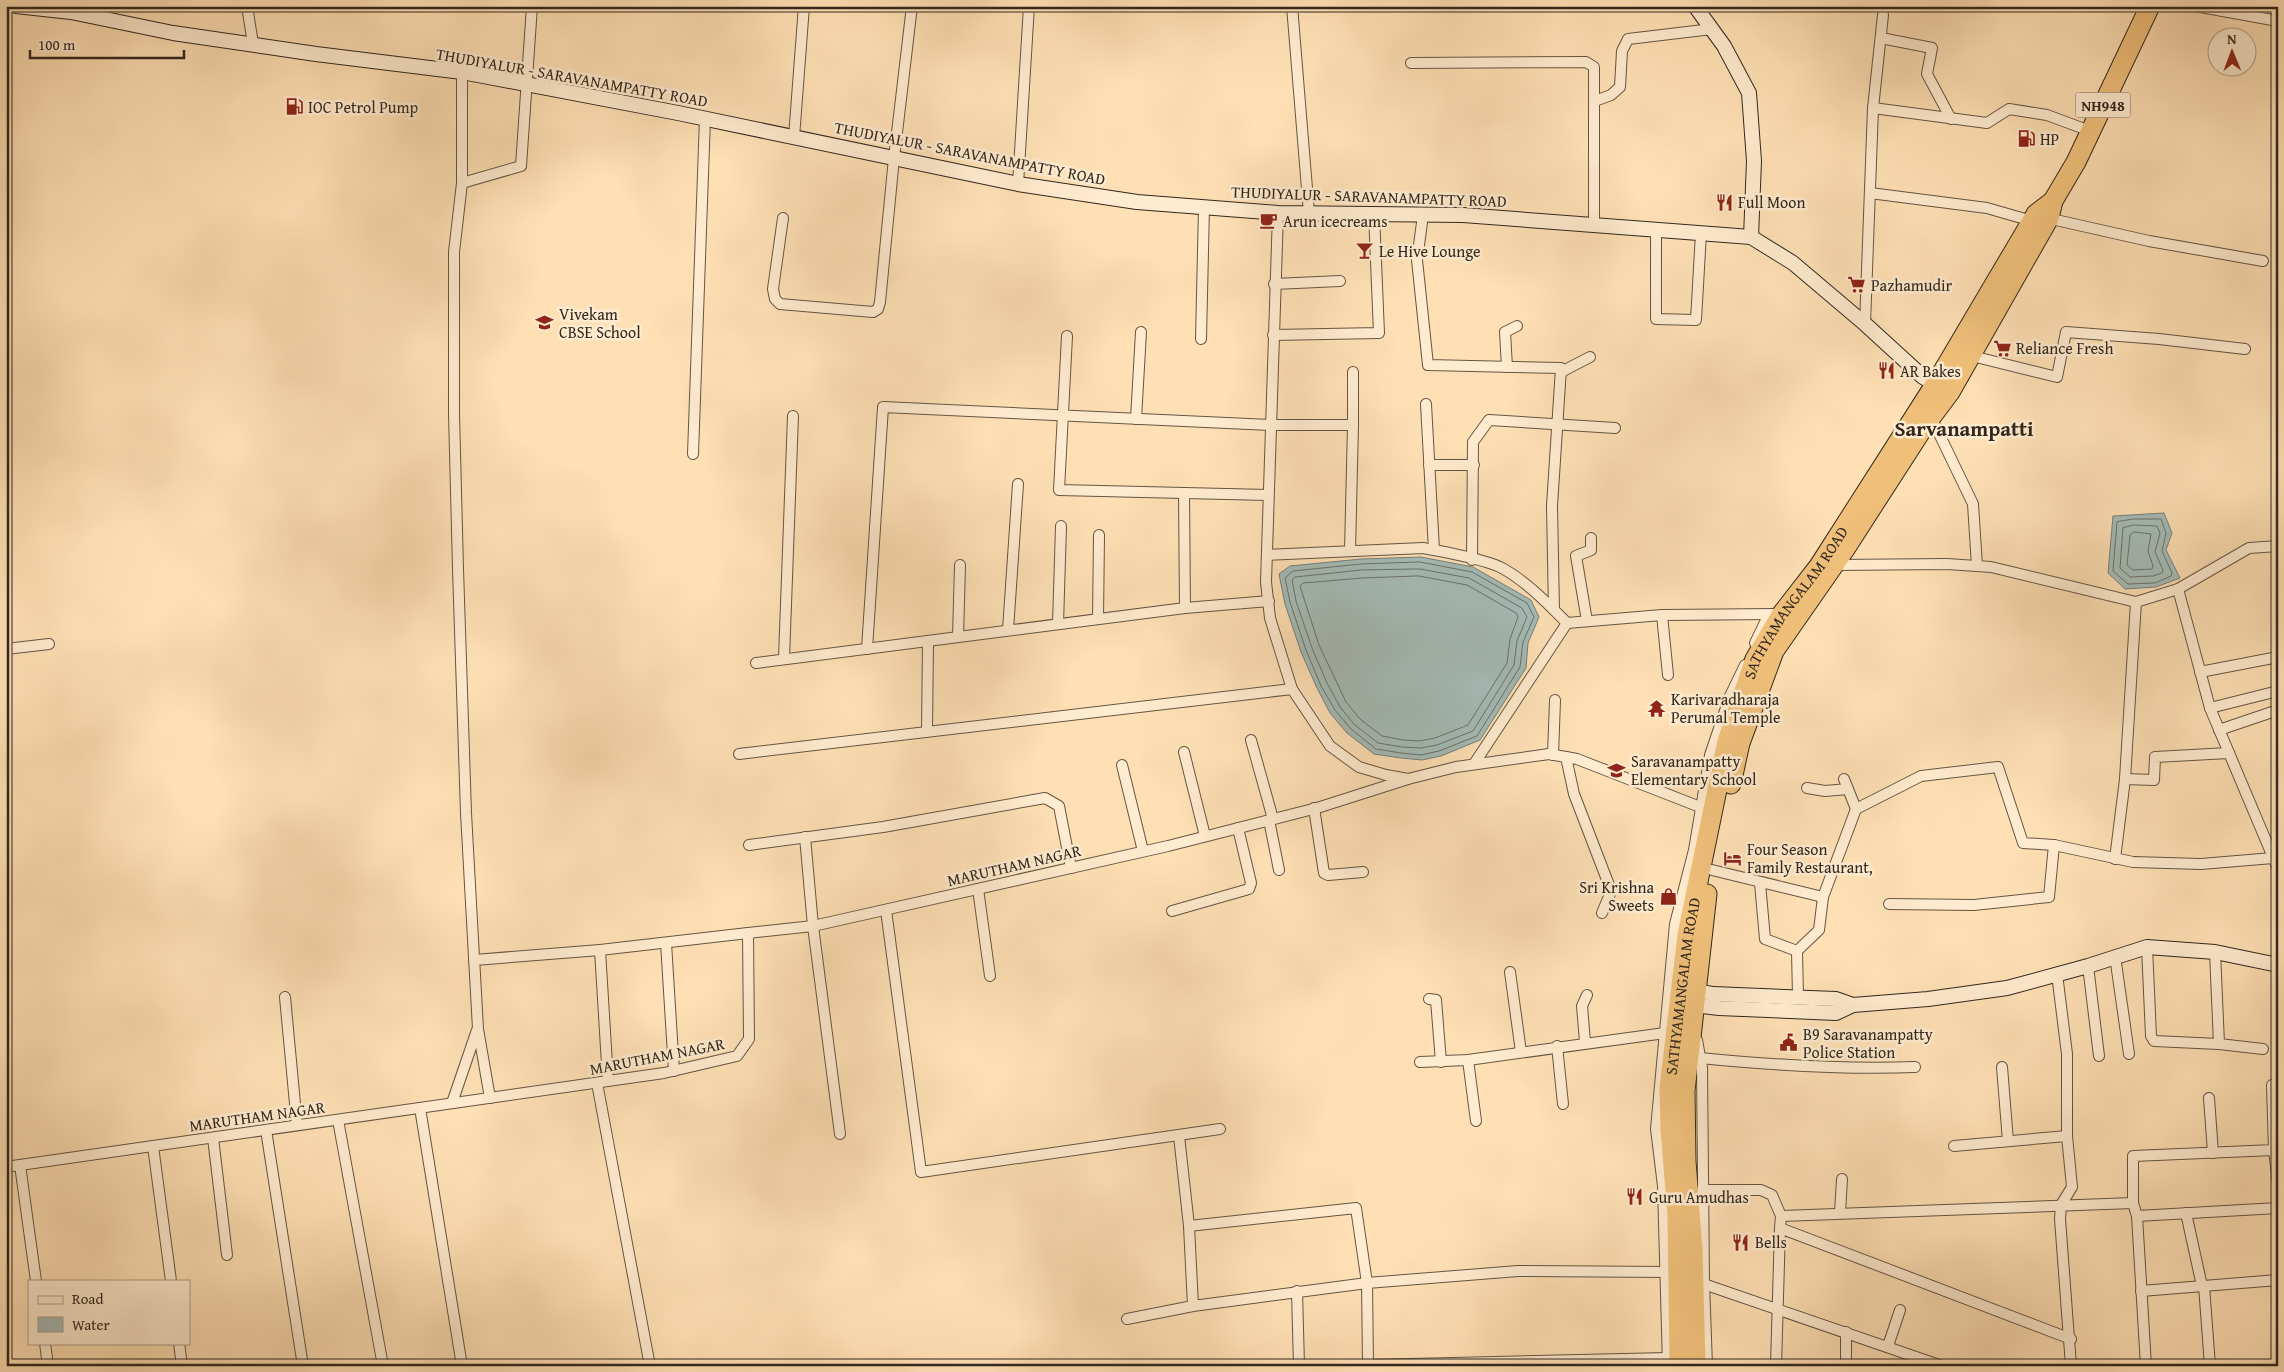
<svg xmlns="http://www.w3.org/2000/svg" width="2284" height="1372" viewBox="0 0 2284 1372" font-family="'Gentium Book Plus',serif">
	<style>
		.water { fill: #a4bbb7; stroke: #76807a }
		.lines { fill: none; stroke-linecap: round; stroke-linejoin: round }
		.shore { stroke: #6a716a; stroke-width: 1 }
		.street-casing { stroke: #645544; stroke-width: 12 }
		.secondary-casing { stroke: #31271e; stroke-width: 16 }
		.highway-casing { stroke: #31271e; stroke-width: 21 }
		.street { stroke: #ffebcf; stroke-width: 10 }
		.secondary { stroke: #ffebcf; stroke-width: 14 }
		.highway { stroke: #f0c07a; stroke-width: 19 }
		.labels { text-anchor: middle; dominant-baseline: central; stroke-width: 5; stroke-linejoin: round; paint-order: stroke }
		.shield { fill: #ffebcf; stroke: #6f6253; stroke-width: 1 }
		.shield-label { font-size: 15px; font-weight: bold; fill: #31271e }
		.street-label { font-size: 16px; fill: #31271e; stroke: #ffebcf }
		.poi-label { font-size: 16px; fill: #31271e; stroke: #ffebcf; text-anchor: start }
		.district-label { font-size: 21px; font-weight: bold; fill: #31271e; stroke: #ffebcf }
	</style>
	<rect width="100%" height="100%" fill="#ffe0b5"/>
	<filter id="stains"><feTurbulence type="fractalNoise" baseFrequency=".004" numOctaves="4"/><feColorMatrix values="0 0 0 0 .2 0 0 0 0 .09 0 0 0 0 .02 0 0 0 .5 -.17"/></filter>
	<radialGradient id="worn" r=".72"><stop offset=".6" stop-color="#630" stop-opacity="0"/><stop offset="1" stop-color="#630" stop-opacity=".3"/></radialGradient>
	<g class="water">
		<polygon points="2164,513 2172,533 2166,550 2180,578 2156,587 2125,589 2108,573 2113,516"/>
		<polygon points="1421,557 1473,567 1531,600 1539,617 1528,643 1526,668 1480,740 1441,756 1422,760 1401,758 1374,754 1347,733 1330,713 1317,688 1301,652 1285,604 1279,574 1290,566 1361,559"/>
	</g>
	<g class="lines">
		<g class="shore">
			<polygon points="2134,519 2161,519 2166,533 2162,551 2172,573 2171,576 2155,583 2128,584 2113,571 2117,522"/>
			<polygon points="2134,525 2157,526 2160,533 2155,552 2163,570 2162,573 2153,576 2130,577 2120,568 2123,528"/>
			<polygon points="2135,532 2151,534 2148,551 2153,566 2152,569 2133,570 2127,565 2130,535"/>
			<polygon points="1420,562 1472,572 1527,603 1534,617 1523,642 1520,667 1477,736 1439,751 1421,755 1401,753 1376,749 1351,729 1335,710 1321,686 1306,650 1290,602 1285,578 1293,571 1361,564"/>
			<polygon points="1420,569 1469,578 1522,608 1527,617 1517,641 1514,665 1473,731 1437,745 1421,748 1402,747 1378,743 1355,725 1340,707 1327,683 1312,648 1296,601 1292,580 1295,577 1361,570"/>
			<polygon points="1419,576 1467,585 1516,613 1518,617 1510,639 1507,663 1468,725 1435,738 1420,741 1403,740 1382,736 1360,719 1346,702 1319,645 1300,586 1303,583 1362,578"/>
		</g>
		<defs>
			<g id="street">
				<polyline points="247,6 253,44"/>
				<polyline points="1292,6 1309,213"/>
				<polyline points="2195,6 2278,21"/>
				<polyline points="1881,38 1932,48 1927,74 1951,119"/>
				<polyline points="1411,63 1586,62 1594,67 1594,224"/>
				<polyline points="462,72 462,183"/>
				<polyline points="1595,101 1611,95 1620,87 1622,51 1628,39 1712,29"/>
				<polyline points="1873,108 1987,123 2009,109 2047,115 2090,131"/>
				<polyline points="794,137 804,6"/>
				<polyline points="1018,184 1029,6"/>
				<polyline points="1870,193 1987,208 2032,221"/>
				<polyline points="1278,213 1266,582 1270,618 1292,689 1330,746 1359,767 1386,775 1408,779 1456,767 1549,754 1577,759 1713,812"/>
				<polyline points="1423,215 1417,260 1428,365 1561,368 1552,506 1554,610"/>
				<polyline points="783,218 773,289 775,299 780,304 873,312 878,309 880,302 894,158 912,6"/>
				<polyline points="2047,218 2149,241 2263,261"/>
				<polyline points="1656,229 1656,319 1696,320 1701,233"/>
				<polyline points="1274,284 1340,281"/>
				<polyline points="1865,324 1873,108 1883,15"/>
				<polyline points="1273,335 1379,333 1374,214"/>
				<polyline points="1067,336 1059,490 1268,495"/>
				<polyline points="1201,339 1204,207"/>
				<polyline points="1972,356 2057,377 2066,332 2159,339 2245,349"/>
				<polyline points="1507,367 1505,332 1517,326"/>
				<polyline points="1561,372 1590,357"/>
				<polyline points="1426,404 1434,550"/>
				<polyline points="1931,417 1973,504 1977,566"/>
				<polyline points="1136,419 1141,332"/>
				<polyline points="1353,425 1353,372"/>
				<polyline points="693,454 705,118"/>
				<polyline points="1429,465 1474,465"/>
				<polyline points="1184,493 1185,608"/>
				<path d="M1267 555 1423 548C1441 551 1487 560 1502 568 1526 581 1548 604 1567 623L1662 615 1775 614"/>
				<polyline points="1472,560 1473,442 1489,420 1615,428"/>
				<polyline points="1833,565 1947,564 1991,567 2136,602 2178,589 2249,548 2278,546"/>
				<polyline points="2178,589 2210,708 2278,869"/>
				<polyline points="1662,615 1668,675"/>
				<polyline points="1098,619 1099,535"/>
				<polyline points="1587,621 1576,556 1591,550 1591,538"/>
				<polyline points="1058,624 1061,526"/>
				<polyline points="1008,630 1018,484"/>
				<polyline points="958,637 960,565"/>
				<polyline points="1755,643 1769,614"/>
				<polyline points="6,649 49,644"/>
				<polyline points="867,649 883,407 1270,425 1353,425 1350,551"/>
				<polyline points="784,658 793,416"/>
				<polyline points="756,663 1185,608 1269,601"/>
				<polyline points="2200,672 2278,657"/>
				<polyline points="2210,708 2278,691"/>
				<polyline points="2219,730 2278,710"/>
				<polyline points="927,732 928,641"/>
				<polyline points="1251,740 1273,819"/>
				<polyline points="1184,752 1205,836"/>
				<polyline points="739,754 1292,689"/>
				<polyline points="1553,755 1555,700"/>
				<polyline points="1566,757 1574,794 1609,885 1610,894 1602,913"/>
				<polyline points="1474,764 1567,623"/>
				<polyline points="1122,765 1143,851"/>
				<polyline points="1844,779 1856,809"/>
				<polyline points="2125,779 2154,780 2155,757 2229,753"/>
				<polyline points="1807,788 1825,791 1848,789"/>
				<polyline points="1314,808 1324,873 1328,875 1363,872"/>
				<polyline points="1269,820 1279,870"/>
				<polyline points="805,837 813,926 840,1134"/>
				<polyline points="749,845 883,827 1045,798 1059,806 1071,868"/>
				<polyline points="2115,859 2125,779 2136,602"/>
				<polyline points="1712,870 1823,897 1856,809 1921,776 1998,767 2023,843 2054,845 2133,862 2201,864 2273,858"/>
				<polyline points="1760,883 1765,939 1797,951"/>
				<polyline points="978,889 990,976"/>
				<polyline points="1889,904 1974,905 2049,897 2054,845"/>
				<polyline points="886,910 921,1172 1220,1129"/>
				<polyline points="1172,911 1249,889 1251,883 1238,828"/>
				<polyline points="666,943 674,1071"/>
				<polyline points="2147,947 2151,1036 2154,1041 2219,1044"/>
				<polyline points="2215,952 2219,1044 2263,1049"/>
				<polyline points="2115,956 2129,1054"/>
				<polyline points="474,960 600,950"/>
				<polyline points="2088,966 2099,1056"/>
				<polyline points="1510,972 1521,1052"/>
				<polyline points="2057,974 2067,1054 2067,1136 2072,1187 2061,1205 2060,1219 2071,1366"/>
				<polyline points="285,997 297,1125"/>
				<polyline points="1798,997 1797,951 1819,930 1823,897"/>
				<polyline points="1429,999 1436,1000 1441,1062"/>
				<polyline points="1697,1040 1702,1068 1704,1283 1707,1366"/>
				<polyline points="1585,1042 1582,1006 1587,995"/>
				<polyline points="1557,1046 1563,1104"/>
				<path d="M1700 1058C1772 1065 1843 1070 1915 1067"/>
				<polyline points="1468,1060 1476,1121"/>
				<polyline points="1420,1062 1468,1060 1665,1033"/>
				<polyline points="2002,1067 2008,1141"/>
				<polyline points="608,1081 600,950 748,933"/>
				<polyline points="597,1083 649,1361"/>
				<polyline points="490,1098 478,1029 466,813 458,569 454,414 454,252 462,183 521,166 532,6"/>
				<polyline points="2209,1098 2213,1153"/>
				<polyline points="452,1103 477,1030"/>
				<polyline points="420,1108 462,1366"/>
				<polyline points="338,1120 383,1366"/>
				<polyline points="266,1130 303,1366"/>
				<polyline points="1179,1136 1189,1226"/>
				<polyline points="213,1138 227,1255"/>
				<polyline points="153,1146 171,1281"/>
				<polyline points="1954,1146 2067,1136"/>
				<polyline points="2278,1150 2274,1150 2278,1184"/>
				<polyline points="20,1165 36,1281"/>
				<polyline points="6,1167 664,1073 737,1056 749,1039 748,933 813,926 1168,846 1317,808 1408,779"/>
				<polyline points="1702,1190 1761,1190 1772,1195 1781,1216 1780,1228 2071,1339"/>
				<polyline points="2133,1203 2133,1156 2274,1150 2272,1085"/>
				<polyline points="1840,1213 1842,1179"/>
				<polyline points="2186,1213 2202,1286"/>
				<polyline points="1781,1216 2133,1203 2137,1216"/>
				<polyline points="1692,1280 1942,1366"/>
				<polyline points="2204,1286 2210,1366"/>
				<polyline points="1297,1291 1299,1366"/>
				<polyline points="2141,1291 2278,1280"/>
				<polyline points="1127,1319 1193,1306 1367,1283 1356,1208 1189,1226 1193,1306"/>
				<polyline points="45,1343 48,1366"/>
				<polyline points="179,1343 182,1366"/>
				<polyline points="1888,1346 1900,1310"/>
				<polyline points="1368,1365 1668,1358"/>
				<polyline points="1368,1366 1367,1283 1518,1271 1671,1272"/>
				<polyline points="1668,1366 1663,1186 1656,1129 1675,924 1694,850 1710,755 1730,696 1745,665"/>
				<polyline points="1776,1366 1780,1228"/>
				<polyline points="1846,1366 1846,1332"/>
				<polyline points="2146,1366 2137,1216 2278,1208"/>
			</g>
			<g id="secondary">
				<polyline points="16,6 71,12 173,33 316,54 462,72 678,113 1018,184 1137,202 1278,213 1463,215 1751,237 1793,263 1865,324 1923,377 1943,388"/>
				<polyline points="1695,6 1724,46 1749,93 1754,161 1751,237"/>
				<polyline points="1687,989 1713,994 1836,999 1853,1005"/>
				<polyline points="1686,1004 1719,1008 1836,1013 1853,1005 1928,999 2007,988 2088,966 2147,947 2215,952 2278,965"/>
			</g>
			<g id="highway">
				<polyline points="1731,784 1740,743 1774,651 1845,549 1923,428 1950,392 2049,218 2053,201"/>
				<path id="s1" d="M1679 1366 1677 1216 1670 1129 1669 1088 1687 935 1727 741 1755 659 1781 615 1819 566 1936 383 2036 214 2053 201 2076 162 2150 6"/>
				<polyline points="1696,1366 1693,1249 1686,1161 1685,1091 1707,894"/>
			</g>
		</defs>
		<use href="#street" class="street-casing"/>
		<use href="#secondary" class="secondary-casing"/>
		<use href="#highway" class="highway-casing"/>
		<use href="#street" class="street"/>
		<use href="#secondary" class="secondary"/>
		<use href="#highway" class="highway"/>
	</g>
	<defs>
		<symbol id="fuel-bare" viewBox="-9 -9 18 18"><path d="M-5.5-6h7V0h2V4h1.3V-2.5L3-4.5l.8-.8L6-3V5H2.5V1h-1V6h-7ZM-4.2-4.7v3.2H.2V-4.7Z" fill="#8f2418" stroke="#ffebcf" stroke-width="2.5" paint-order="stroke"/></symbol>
		<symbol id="restaurant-bare" viewBox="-9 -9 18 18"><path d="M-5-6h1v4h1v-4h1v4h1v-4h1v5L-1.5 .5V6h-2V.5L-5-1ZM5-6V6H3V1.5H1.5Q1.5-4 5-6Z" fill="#8f2418" stroke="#ffebcf" stroke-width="2.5" paint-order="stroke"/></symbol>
		<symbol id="cafe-bare" viewBox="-9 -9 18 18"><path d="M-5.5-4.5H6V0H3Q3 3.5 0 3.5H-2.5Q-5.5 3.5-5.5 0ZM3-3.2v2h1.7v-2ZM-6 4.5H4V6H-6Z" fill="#8f2418" stroke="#ffebcf" stroke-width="2.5" paint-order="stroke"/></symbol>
		<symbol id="bar-bare" viewBox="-9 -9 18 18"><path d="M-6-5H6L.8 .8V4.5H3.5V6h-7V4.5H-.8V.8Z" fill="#8f2418" stroke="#ffebcf" stroke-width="2.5" paint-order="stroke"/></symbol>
		<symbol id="supermarket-bare" viewBox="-9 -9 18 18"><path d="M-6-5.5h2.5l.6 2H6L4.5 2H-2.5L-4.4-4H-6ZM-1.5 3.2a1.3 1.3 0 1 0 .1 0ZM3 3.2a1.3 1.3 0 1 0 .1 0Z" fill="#8f2418" stroke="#ffebcf" stroke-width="2.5" paint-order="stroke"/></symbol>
		<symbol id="school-bare" viewBox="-9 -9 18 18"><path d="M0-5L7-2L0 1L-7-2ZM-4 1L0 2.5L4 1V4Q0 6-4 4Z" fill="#8f2418" stroke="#ffebcf" stroke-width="2.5" paint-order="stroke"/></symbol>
		<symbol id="temple-bare" viewBox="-9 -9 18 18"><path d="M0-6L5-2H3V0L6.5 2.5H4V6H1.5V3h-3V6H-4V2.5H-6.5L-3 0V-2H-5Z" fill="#8f2418" stroke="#ffebcf" stroke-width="2.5" paint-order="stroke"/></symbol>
		<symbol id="hotel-bare" viewBox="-9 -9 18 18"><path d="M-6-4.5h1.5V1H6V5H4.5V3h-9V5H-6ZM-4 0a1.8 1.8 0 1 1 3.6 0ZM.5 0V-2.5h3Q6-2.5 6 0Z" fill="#8f2418" stroke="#ffebcf" stroke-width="2.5" paint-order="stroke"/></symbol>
		<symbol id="shop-bare" viewBox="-9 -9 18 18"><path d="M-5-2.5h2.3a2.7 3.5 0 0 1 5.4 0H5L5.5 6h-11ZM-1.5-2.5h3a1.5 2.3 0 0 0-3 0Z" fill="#8f2418" stroke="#ffebcf" stroke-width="2.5" paint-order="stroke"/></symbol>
		<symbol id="civic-bare" viewBox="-9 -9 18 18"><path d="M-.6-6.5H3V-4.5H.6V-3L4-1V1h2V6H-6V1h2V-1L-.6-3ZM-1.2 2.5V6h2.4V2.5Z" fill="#8f2418" stroke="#ffebcf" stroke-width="2.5" paint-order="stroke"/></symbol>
	</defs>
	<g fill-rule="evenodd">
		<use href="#fuel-bare" x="282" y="94" width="25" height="25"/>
		<use href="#fuel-bare" x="2014" y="126" width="25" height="25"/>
		<use href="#restaurant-bare" x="1712" y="190" width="25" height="25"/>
		<use href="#cafe-bare" x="1256" y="208" width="25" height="25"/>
		<use href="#bar-bare" x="1352" y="238" width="25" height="25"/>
		<use href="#supermarket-bare" x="1844" y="272" width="25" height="25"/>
		<use href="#school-bare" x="532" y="310" width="25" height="25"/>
		<use href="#supermarket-bare" x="1990" y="336" width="25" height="25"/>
		<use href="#restaurant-bare" x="1874" y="358" width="25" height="25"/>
		<use href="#temple-bare" x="1644" y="696" width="25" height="25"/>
		<use href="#school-bare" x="1604" y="758" width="25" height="25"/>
		<use href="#hotel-bare" x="1720" y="846" width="25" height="25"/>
		<use href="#shop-bare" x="1656" y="884" width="25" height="25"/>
		<use href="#civic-bare" x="1776" y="1030" width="25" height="25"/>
		<use href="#restaurant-bare" x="1622" y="1184" width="25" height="25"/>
		<use href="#restaurant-bare" x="1728" y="1230" width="25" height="25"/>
	</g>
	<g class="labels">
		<rect class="shield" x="2075.5" y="92.5" width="55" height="25" rx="4"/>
		<g class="shield-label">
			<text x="2103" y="105">NH948</text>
		</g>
		<g class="street-label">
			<text transform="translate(572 77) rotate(10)">THUDIYALUR - SARAVANAMPATTY ROAD</text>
			<text transform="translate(970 153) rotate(11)">THUDIYALUR - SARAVANAMPATTY ROAD</text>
			<text transform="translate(1369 196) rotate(2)">THUDIYALUR - SARAVANAMPATTY ROAD</text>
			<text stroke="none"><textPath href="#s1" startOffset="786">SATHYAMANGALAM ROAD</textPath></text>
			<text transform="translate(1014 865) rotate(-13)">MARUTHAM NAGAR</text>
			<text stroke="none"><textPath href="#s1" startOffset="381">SATHYAMANGALAM ROAD</textPath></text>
			<text transform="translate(657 1056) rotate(-11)">MARUTHAM NAGAR</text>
			<text transform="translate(257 1116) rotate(-8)">MARUTHAM NAGAR</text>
		</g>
		<g class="poi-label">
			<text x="308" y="107">IOC Petrol Pump</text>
			<text x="2040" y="139">HP</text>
			<text x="1738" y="202">Full Moon</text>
			<text x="1283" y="221">Arun icecreams</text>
			<text x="1379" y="251">Le Hive Lounge</text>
			<text x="1871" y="285">Pazhamudir</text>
			<text x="559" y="314">Vivekam<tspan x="559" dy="18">CBSE School</tspan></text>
			<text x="2016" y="348">Reliance Fresh</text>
			<text x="1900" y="371">AR Bakes</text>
			<text x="1671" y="699">Karivaradharaja<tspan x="1671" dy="18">Perumal Temple</tspan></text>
			<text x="1631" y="761">Saravanampatty<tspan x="1631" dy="18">Elementary School</tspan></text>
			<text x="1747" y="849">Four Season<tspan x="1747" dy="18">Family Restaurant,</tspan></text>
			<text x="1654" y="887" text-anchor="end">Sri Krishna<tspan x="1654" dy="18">Sweets</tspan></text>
			<text x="1803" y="1034">B9 Saravanampatty<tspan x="1803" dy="18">Police Station</tspan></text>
			<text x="1649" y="1197">Guru Amudhas</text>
			<text x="1755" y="1242">Bells</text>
		</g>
		<g class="district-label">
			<text x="1964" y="428">Sarvanampatti</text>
		</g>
	</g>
	<rect width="2284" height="1372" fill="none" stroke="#ffe0b5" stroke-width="25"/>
	<rect x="8" y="8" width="2269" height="1357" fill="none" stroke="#31271e" stroke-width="2.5"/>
	<rect x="12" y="12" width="2259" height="1347" fill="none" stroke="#31271e"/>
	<rect x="28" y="1280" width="162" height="65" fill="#ffebcf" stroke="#ad9d88"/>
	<rect x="38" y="1296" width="25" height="8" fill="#ffebcf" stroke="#ad9d88"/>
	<text x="72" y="1304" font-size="15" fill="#31271e">Road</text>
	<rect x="38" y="1317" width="25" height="15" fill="#a4bbb7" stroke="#ad9d88"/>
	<text x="72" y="1330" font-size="15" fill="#31271e">Water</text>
	<g transform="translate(2232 52) rotate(359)"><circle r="24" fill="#ffebcf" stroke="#ad9d88"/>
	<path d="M0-4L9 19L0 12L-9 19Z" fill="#8f2418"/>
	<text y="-8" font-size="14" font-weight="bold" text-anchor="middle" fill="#31271e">N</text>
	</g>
	<path d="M30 50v8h154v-8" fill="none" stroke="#31271e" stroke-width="2.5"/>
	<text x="38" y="50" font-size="15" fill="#31271e" stroke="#ffebcf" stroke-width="4" paint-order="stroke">100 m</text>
	<rect width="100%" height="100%" filter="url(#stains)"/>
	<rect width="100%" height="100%" fill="url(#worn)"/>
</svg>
